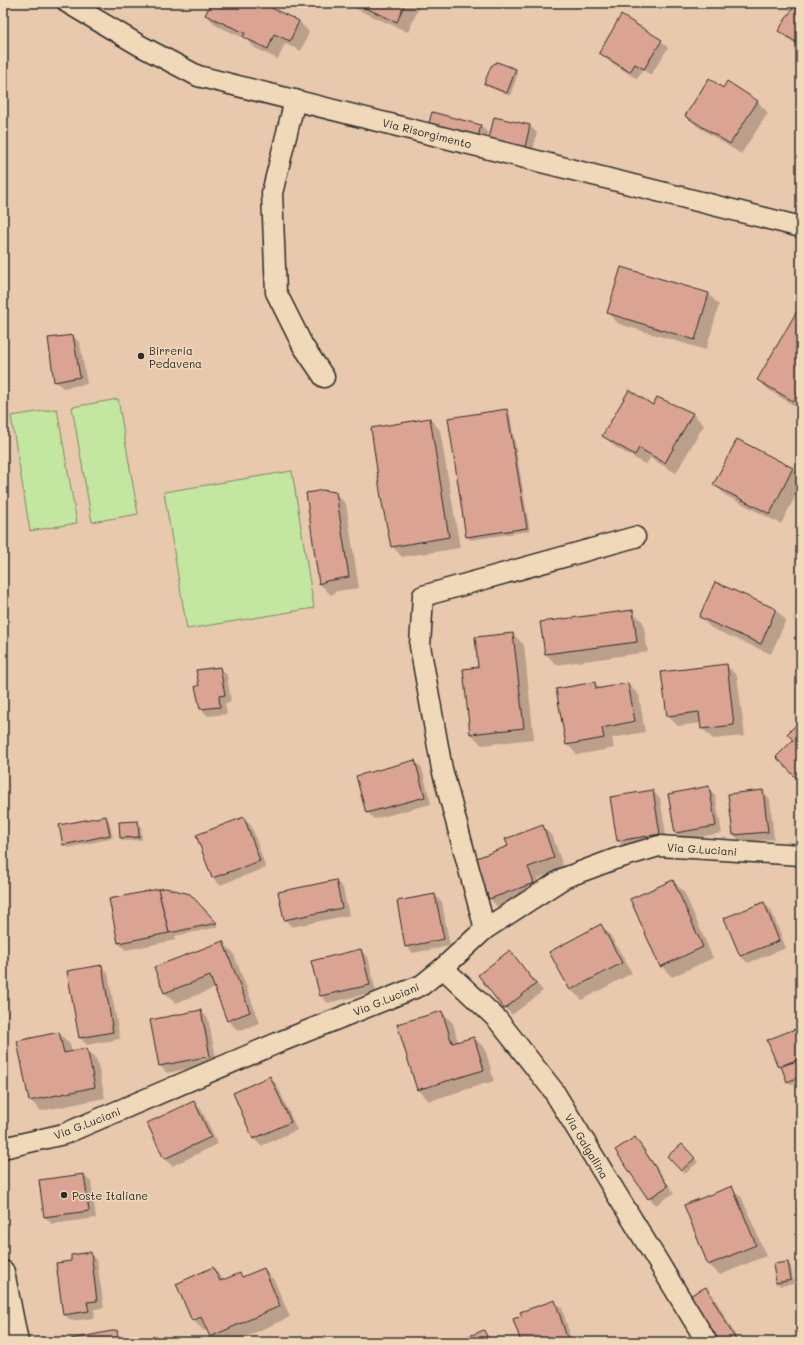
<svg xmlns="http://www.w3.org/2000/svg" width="804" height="1345" viewBox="0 0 804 1345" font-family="Mali,sans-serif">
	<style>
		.grass { fill: #c3e7a1; stroke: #778966 }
		.shadow { fill: #0003 }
		.building { fill: #dba492; stroke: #2b2b2b }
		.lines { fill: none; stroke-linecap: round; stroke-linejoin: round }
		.street-casing { stroke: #2b2b2b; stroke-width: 23 }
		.secondary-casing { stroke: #2b2b2b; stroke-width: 25 }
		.street { stroke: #efd9b8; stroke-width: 20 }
		.secondary { stroke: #efd9b8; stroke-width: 22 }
		.poi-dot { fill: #2b2b2b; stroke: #efd9b8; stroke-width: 1.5 }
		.labels { text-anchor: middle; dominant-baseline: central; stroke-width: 3; stroke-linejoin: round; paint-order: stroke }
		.street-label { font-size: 11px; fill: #2b2b2b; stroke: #efd9b8 }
		.poi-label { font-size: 11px; fill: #2b2b2b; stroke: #efd9b8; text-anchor: start }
	</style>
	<rect width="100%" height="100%" fill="#e9c9ad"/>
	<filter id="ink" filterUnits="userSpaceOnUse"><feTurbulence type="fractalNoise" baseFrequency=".025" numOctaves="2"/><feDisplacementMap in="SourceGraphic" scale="8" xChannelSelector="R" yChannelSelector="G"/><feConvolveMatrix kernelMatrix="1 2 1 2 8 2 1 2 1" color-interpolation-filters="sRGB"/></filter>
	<g filter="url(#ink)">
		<g class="grass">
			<polygon points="118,399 138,514 92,522 72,407"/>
			<polygon points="57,409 77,523 30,531 11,416"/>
			<polygon points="292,471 314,608 187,629 164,492"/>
		</g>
		<g class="shadow">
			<polygon points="212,3 263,3 262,5 299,21 309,32 301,51 285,44 278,59 255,48 246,39 217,26 206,15"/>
			<polygon points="346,3 421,3 408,32 349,6"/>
			<polygon points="797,3 801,3 801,48 790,41 779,31"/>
			<polygon points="661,41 668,48 651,75 643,70 637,79 607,60 600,53"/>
			<polygon points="515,70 518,73 510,96 489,87 485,84"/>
			<polygon points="728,83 758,102 768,113 741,154 697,126 687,116 724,89"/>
			<polygon points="433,113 481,126 488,133 483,152"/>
			<polygon points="495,118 530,126 537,133 530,163"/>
			<polygon points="709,294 719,305 706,350 619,324 608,313"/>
			<polygon points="801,306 801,410 769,390 758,380"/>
			<polygon points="73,336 80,343 87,384 63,388 55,381"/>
			<polygon points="657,399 693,414 704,425 676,473 650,458 646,465 614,446 604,435 653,406"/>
			<polygon points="507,410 510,414 530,531 470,540 467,536"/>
			<polygon points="430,419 440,430 460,548 402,557 392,546"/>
			<polygon points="737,441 793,469 801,477 801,485 781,524 725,495 715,484"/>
			<polygon points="335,493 346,504 359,588 337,591 331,595 320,584 307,494"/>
			<polygon points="715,583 776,610 786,620 771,654 711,628 700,617"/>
			<polygon points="632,611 643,622 648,652 556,665 546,654"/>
			<polygon points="513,634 524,645 534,739 482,745 471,734 480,668 476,638"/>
			<polygon points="726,665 737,676 745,736 713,739 702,728 702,723 678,726 667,715"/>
			<polygon points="220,668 227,675 231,702 225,703 227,714 208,716 201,709 200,687"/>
			<polygon points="595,683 601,689 628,684 639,695 645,732 612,738 614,748 577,755 567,744"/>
			<polygon points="415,761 422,768 431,804 374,819 367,812"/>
			<polygon points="708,787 715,795 722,833 683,840 676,833"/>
			<polygon points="652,791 660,798 667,841 625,848 618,841"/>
			<polygon points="763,791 770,799 774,839 741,842 734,835 729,795"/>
			<polygon points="106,817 109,820 113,838 68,848 64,844"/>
			<polygon points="244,818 251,825 266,868 220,885 213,878 197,835"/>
			<polygon points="137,822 141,825 142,840 124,841 121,838"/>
			<polygon points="542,826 553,837 564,869 538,878 544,894 500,909 490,899 509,847"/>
			<polygon points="336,881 343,888 349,915 292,927 285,920"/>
			<polygon points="673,881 684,892 713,958 672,977 661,966"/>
			<polygon points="434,895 442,902 450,946 413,953 406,946"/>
			<polygon points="193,898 219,927 175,936 176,940 126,950 118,943 110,900"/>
			<polygon points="763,903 771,910 786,948 748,963 740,956"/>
			<polygon points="601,925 611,936 632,973 582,1000 571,990 551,952"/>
			<polygon points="222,942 233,952 260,1023 238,1031 228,1020 216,988 176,1003 165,993"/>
			<polygon points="361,950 368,957 376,992 328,1003 321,996"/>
			<polygon points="510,952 517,959 543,991 512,1015 505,1008"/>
			<polygon points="101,966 108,973 120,1039 87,1045 80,1038"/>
			<polygon points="201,1011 208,1018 217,1063 167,1073 160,1066"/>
			<polygon points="442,1012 453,1023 458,1042 474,1038 485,1048 494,1081 429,1101 418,1090 399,1025"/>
			<polygon points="800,1028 801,1081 791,1085 788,1081 784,1071 779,1066 769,1040"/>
			<polygon points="59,1033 70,1044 72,1052 86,1049 97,1060 105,1098 41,1111 30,1100"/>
			<polygon points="270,1077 277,1085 297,1130 261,1146 254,1139 234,1094"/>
			<polygon points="194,1102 201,1109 218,1144 172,1166 165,1159 148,1123"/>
			<polygon points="635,1138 642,1146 674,1193 656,1205 649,1198"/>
			<polygon points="682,1145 698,1162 685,1174 682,1170"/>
			<polygon points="84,1175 91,1182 96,1218 52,1224 45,1217"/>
			<polygon points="731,1187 742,1198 766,1256 720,1275 709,1265 685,1206"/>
			<polygon points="90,1253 97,1261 104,1308 94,1309 95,1318 71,1321 64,1314 73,1262"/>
			<polygon points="787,1263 791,1266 794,1284 780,1286 777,1282"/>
			<polygon points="213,1269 224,1280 239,1274 243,1278 263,1269 274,1280 290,1317 234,1342 216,1342 211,1337 208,1329 204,1331 193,1320"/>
			<polygon points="706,1288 713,1295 739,1342 711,1342"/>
			<polygon points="554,1301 562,1308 572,1342 522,1342"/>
			<polygon points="483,1331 491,1338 492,1342 456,1342"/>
			<polygon points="116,1332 123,1339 124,1342 73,1342"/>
		</g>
		<g class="building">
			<polygon points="211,3 261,3 299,21 290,41 274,34 268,49 243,37 245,33 205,15"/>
			<polygon points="354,3 405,3 397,22"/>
			<polygon points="796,3 801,3 801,45 778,31"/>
			<polygon points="621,15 662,40 644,69 635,64 630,72 599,53"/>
			<polygon points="497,62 516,69 507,93 484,84 491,66"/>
			<polygon points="709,78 723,88 727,81 758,101 730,144 685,116"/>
			<polygon points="432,112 481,125 476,146 426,133"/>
			<polygon points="494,117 530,125 523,156 487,148"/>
			<polygon points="621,267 709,293 695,340 607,313"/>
			<polygon points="801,304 801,387 793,401 757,380"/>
			<polygon points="73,335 80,377 54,382 48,338"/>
			<polygon points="629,390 653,405 657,397 693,413 665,463 639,448 635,455 602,436"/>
			<polygon points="507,409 527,528 466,537 448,418"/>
			<polygon points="430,418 449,537 391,547 381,498 371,428"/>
			<polygon points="737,439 793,468 770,514 713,485"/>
			<polygon points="322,490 336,492 349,577 326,581 319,584 306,493 313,492"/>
			<polygon points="715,582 776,609 761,644 699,617"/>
			<polygon points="633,610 637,642 545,654 540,622"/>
			<polygon points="801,631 801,645 794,638"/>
			<polygon points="513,633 524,728 470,734 463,669 478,667 475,637"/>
			<polygon points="727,664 734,725 701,729 699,712 667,716 661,672"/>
			<polygon points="220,667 225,695 219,696 220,707 200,709 195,686 199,686 196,670"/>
			<polygon points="595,682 596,689 628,683 635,721 602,728 604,738 566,745 556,689"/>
			<polygon points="801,720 801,783 776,757 793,740 787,734"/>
			<polygon points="415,760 425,797 366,813 356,776"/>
			<polygon points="709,786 716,826 675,833 668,794"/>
			<polygon points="653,790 660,834 617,841 610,797"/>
			<polygon points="763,790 768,832 733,835 728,794"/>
			<polygon points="106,816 110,835 63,845 59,825"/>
			<polygon points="244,817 260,861 212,878 196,835"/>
			<polygon points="138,821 139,837 120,838 119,822"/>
			<polygon points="543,825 554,858 528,867 534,883 489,899 474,859 508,846 505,839"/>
			<polygon points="336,880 342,908 284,920 278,892"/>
			<polygon points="673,880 703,947 660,967 630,899"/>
			<polygon points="166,888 190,894 217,923 169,933 158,889"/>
			<polygon points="158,889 169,933 118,943 109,899"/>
			<polygon points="435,894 444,939 405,947 397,901"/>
			<polygon points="764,902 779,941 740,956 724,918"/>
			<polygon points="601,924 622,963 570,990 549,952"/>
			<polygon points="223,941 250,1012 227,1021 210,976 164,993 154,967"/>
			<polygon points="361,949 370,985 320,996 311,961"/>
			<polygon points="510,950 536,984 504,1009 478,975"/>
			<polygon points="102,965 113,1032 79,1038 67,971"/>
			<polygon points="201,1010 210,1056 159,1066 150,1020"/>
			<polygon points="442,1011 452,1043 474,1037 484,1070 417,1090 397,1024"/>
			<polygon points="800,1027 801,1058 778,1067 767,1040"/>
			<polygon points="59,1032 64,1053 87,1048 95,1087 29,1101 17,1041"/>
			<polygon points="801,1060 801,1076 787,1082 781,1066"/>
			<polygon points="270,1076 291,1122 253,1139 233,1093"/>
			<polygon points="194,1101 211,1137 164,1159 147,1123"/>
			<polygon points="635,1137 668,1186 648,1199 615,1150"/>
			<polygon points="682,1144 695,1158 681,1171 667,1156"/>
			<polygon points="84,1174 89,1211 44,1217 39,1180"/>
			<polygon points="732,1186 756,1245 708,1265 684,1205"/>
			<polygon points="91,1252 97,1301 87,1302 89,1311 63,1315 56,1263 71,1261 71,1255"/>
			<polygon points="788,1262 791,1280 776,1283 773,1264"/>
			<polygon points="213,1267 220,1281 240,1273 242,1277 264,1268 280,1306 210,1337 201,1317 192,1321 176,1284"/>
			<polygon points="706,1287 737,1342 710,1342 682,1300"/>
			<polygon points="555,1300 567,1338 555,1342 521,1342 513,1319 522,1316 520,1312"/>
			<polygon points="117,1330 119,1342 72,1342 71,1339"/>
			<polygon points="484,1330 489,1342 454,1342"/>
		</g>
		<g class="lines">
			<defs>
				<g id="street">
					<polyline points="68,3 139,45 198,76 801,227"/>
					<polyline points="295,100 272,193 276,292 303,346 324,377"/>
					<polyline points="485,929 442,769 420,646 423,596 635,537"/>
					<polyline points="443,968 497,1019 553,1090 707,1342"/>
					<polyline points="3,1148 64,1134 282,1041 422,985 443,968 485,929 564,878 615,859 659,846 801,855"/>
				</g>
				<polyline id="secondary" points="3,1272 17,1342"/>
			</defs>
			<use href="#street" class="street-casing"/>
			<use href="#secondary" class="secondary-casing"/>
			<use href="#street" class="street"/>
			<use href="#secondary" class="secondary"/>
		</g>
	</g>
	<g class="poi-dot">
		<circle cx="141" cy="356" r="4"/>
		<circle cx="64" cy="1195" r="4"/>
	</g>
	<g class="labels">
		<g class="street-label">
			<text transform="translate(427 133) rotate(14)">Via Risorgimento</text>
			<text transform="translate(702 849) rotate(4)">Via G.Luciani</text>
			<text transform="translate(386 999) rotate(-22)">Via G.Luciani</text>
			<text transform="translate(87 1123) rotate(-21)">Via G.Luciani</text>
			<text transform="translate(587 1146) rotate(59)">Via Galgallina</text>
		</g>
		<g class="poi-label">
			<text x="149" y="350">Birreria<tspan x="149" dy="13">Pedavena</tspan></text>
			<text x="72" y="1195">Poste Italiane</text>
		</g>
	</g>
	<rect width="804" height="1345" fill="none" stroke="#efd9b8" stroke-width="16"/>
	<rect x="8" y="8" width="788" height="1329" fill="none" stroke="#2b2b2b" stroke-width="1.5" filter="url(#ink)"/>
</svg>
